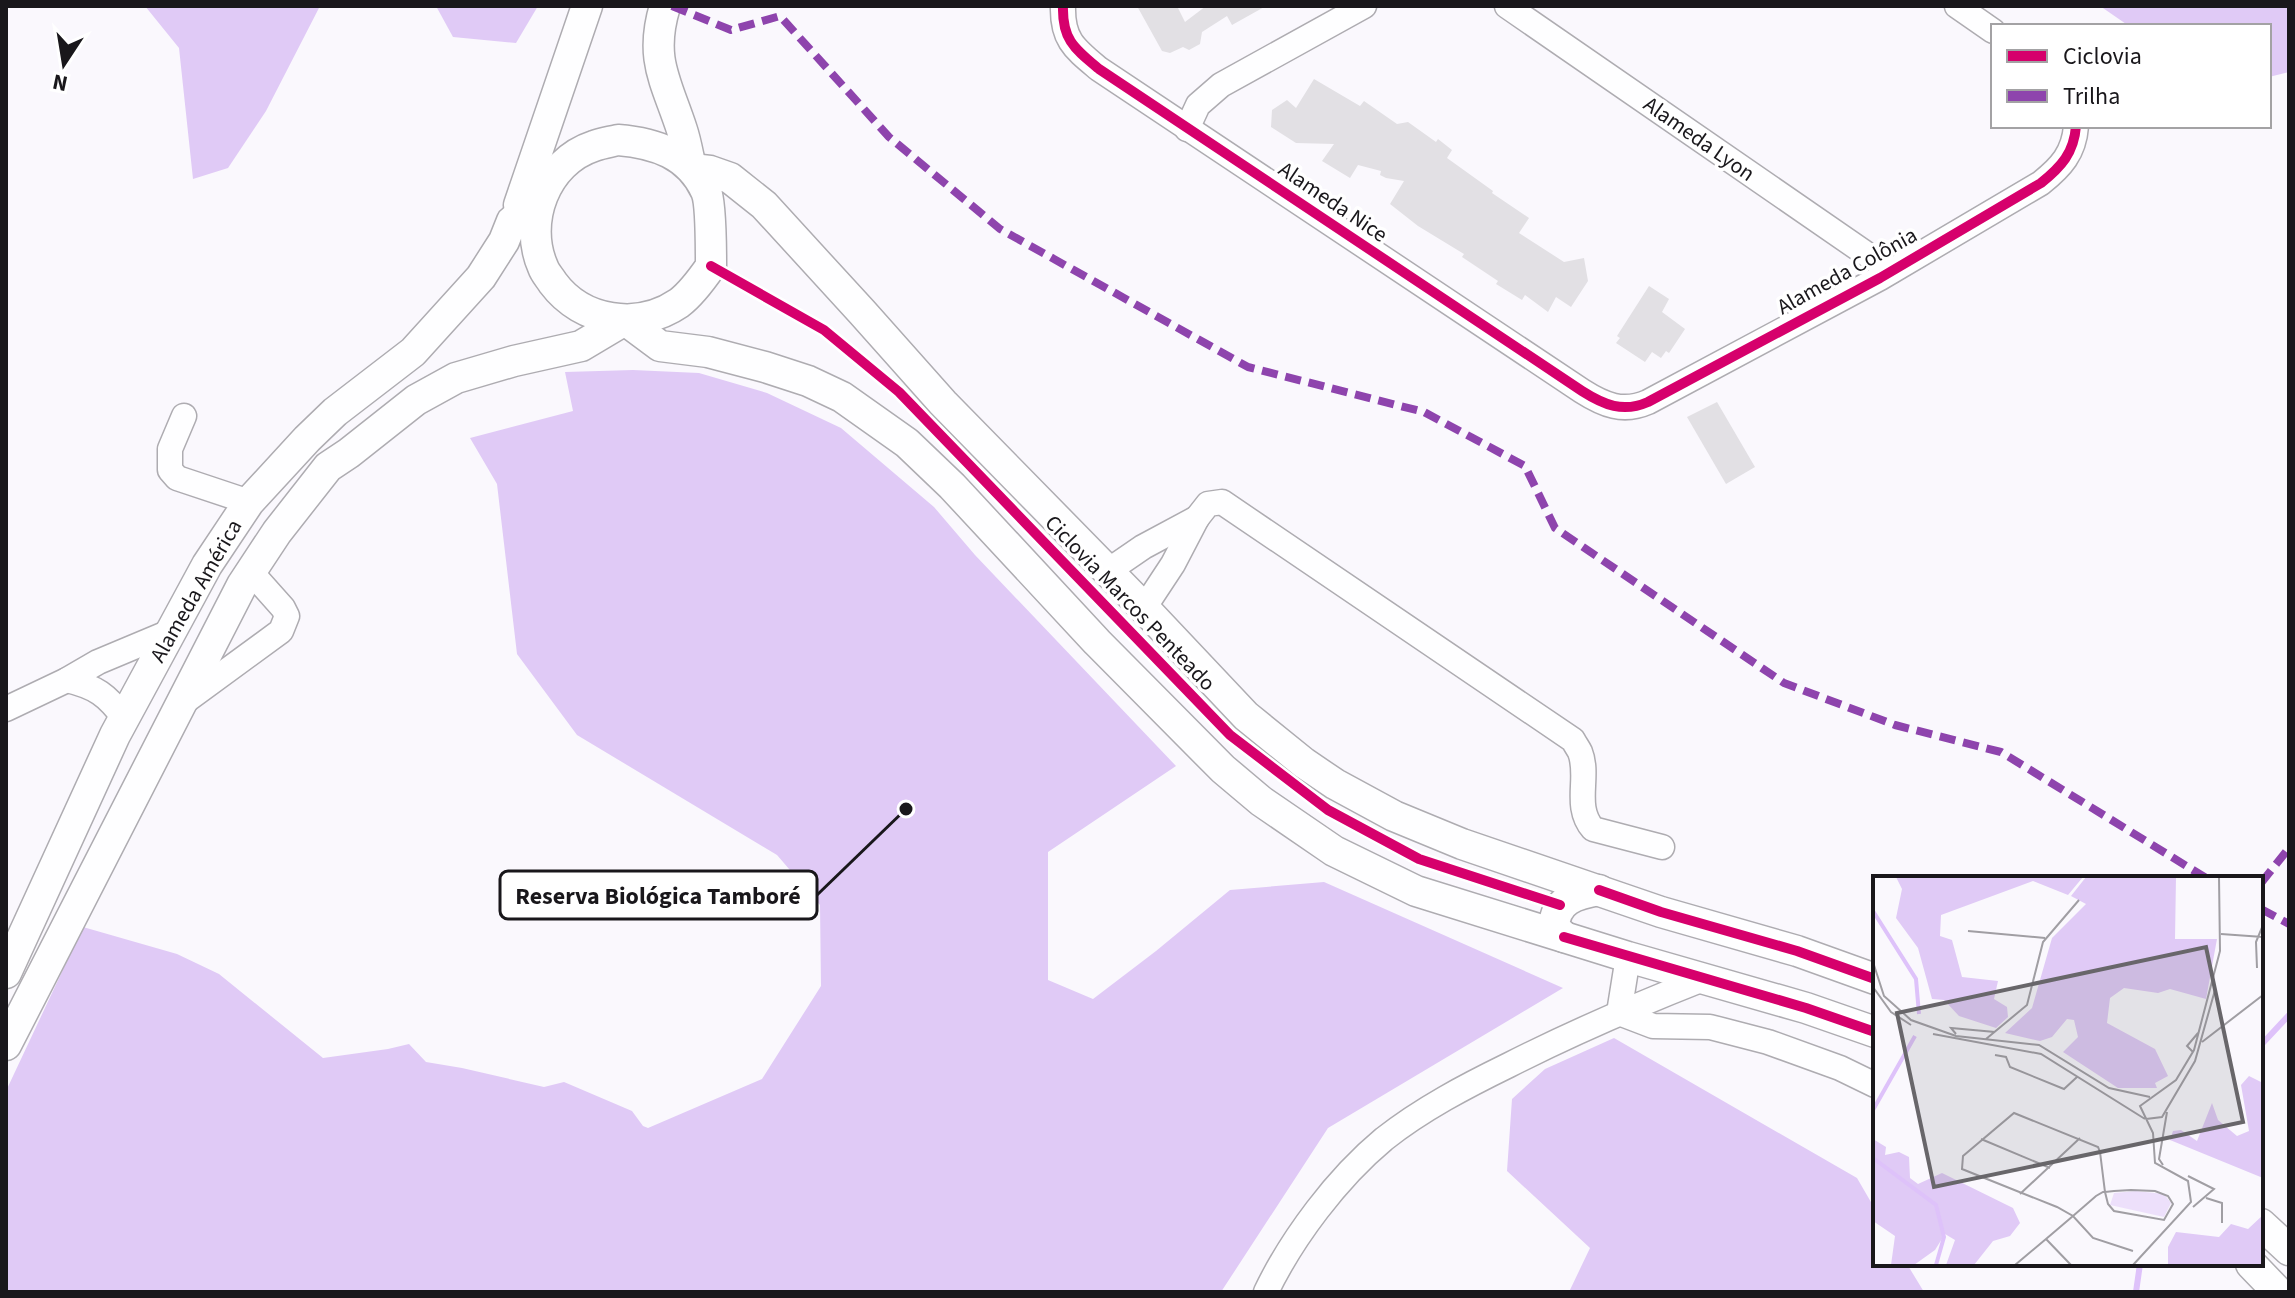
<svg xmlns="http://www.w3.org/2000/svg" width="2295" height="1298" viewBox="0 0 2295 1298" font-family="'Source Sans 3',sans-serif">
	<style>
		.forest { fill: #e0caf6 }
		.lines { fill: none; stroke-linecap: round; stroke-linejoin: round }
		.stream { stroke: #dec2fa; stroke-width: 6 }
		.building { fill: #e2e0e4 }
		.minor-casing { stroke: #aeacb1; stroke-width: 27 }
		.major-casing { stroke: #aeacb1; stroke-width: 33 }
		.minor { stroke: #fefeff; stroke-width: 24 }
		.major { stroke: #fefeff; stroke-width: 30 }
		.quiet { stroke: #8e44ad; stroke-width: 8; stroke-dasharray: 16 8; stroke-linecap: butt }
		.cycleway-casing { stroke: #fff; stroke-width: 15 }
		.cycleway { stroke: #d6006c; stroke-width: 10 }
		.labels { text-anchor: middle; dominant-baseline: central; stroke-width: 7; stroke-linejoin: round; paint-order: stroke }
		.street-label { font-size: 22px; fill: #19171b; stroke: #fff }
		.inset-river { fill: none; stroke: #dec2fa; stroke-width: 4 }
		.inset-road { fill: none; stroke: #a09ea3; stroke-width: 2 }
		.view { fill: #68666a; fill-opacity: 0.15; stroke: #68666a; stroke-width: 4 }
		.inset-edge { fill: none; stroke: #19171b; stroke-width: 4 }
		.leader { fill: none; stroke: #19171b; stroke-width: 3 }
		.callout-dot { fill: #19171b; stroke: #fff; stroke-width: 3 }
		.callout { fill: #fff; stroke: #19171b; stroke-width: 3 }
		.callout-label { font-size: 24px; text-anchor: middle; font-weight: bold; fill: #19171b }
	</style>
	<rect width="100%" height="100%" fill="#faf8fd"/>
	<g class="forest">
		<polygon points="145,6 320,6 266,111 228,168 193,179 179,48"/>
		<polygon points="436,6 538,6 516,43 453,37"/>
		<polygon points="2100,6 2289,6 2289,72 2269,77 2269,26 2129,26"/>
		<polygon points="633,370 699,373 767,393 841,428 934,507 975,555 1176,766 1048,852 1048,980 1093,999 1156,951 1230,890 1324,882 1563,988 1328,1128 1221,1292 6,1292 6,1091 83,927 177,954 219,974 323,1058 388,1049 409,1044 426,1062 462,1068 544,1087 564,1082 632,1111 643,1126 648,1128 762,1079 821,986 820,905 777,855 577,735 517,654 497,484 470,438 573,411 565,372"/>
		<polygon points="1614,1038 1857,1178 1875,1209 1875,1264 1907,1264 1924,1292 1569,1292 1590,1248 1507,1171 1512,1099 1545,1069"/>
	</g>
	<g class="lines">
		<g class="stream">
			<polyline points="2261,1045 2289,1015"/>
			<polyline points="2136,1292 2140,1264"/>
		</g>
	</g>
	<g class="building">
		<polygon points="1137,6 1177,6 1185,22 1206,6 1266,6 1232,25 1227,16 1202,32 1200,44 1189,50 1183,47 1170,53 1162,51"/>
		<polygon points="1314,79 1360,106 1364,101 1397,124 1408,122 1436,142 1438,139 1452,150 1447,158 1493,191 1492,193 1529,218 1519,233 1564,262 1584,258 1588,281 1571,307 1556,297 1548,312 1525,295 1522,300 1496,284 1498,281 1462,257 1464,254 1418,226 1390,204 1404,181 1386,178 1380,175 1381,171 1358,165 1350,178 1322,161 1334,144 1296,143 1271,127 1272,110 1287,100 1296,108"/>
		<polygon points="1649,286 1669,299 1662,312 1685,329 1669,353 1666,351 1661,358 1652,352 1645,362 1616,343 1620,338 1617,336"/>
		<polygon points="1717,402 1755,467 1726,484 1687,417"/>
	</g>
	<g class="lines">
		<defs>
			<g id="minor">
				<path d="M1063 6C1062 40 1075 49 1099 69L1582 391C1604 405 1623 413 1648 402L1880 278 2041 183C2061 167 2074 153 2076 126"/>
				<polyline points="1507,6 1891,271"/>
				<polyline points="1957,6 1993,31"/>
				<polyline points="1187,129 1198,105 1221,85 1364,6"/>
				<polyline points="184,416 170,449 170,470 177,478 249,502"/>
				<polyline points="1108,571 1143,547 1197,518"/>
				<path d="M1144 608 1173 564 1197 518 1208 504 1222 502 1573 740C1575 744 1578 748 1580 752 1590 777 1573 806 1593 829L1662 847"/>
				<path d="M67 680C96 687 107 695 124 718"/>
				<polyline points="184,702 281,631 287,616 283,608 250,571"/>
				<polyline points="6,709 67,680 98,662 172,631"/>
				<polyline points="1619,1013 1653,1026 1710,1027 1768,1042 1840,1068 1875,1085"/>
				<polyline points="1619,1013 1628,957"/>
				<path d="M1266 1292C1292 1238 1337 1178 1384 1139 1422 1109 1466 1086 1509 1065 1572 1033 1637 1005 1703 979"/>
			</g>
			<g id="major">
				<path d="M665 6C649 59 666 81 682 130 686 142 688 155 691 168"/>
				<path d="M618 140C655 143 689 154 706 191 711 202 711 251 711 266 702 279 691 294 679 303 638 331 582 322 553 283 550 278 545 273 543 267 523 222 545 162 594 146 602 143 610 142 618 140Z"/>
				<polyline points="692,169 710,171 730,178 764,205 862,312 943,403 1144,608 1246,716 1304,763 1335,784 1394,816 1462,844 1661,912 1797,951 1875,979"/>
				<polyline points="519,205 587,6"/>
				<polyline points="625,320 660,346 708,352 765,367 808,381 842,397 907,443 952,486 1097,642 1223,769 1261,801 1334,851 1416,891 1628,957 1806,1008 1875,1032"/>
				<path d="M1564 937 1554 927C1555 900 1576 894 1599 890"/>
				<polyline points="6,973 115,735 207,565 249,502 307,439 335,412 413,352 481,277 504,241 512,221 538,204"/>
				<polyline points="6,1045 242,585 277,532 328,467 349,453 416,400 456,378 514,361 581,346 623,321"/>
				<polyline points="2261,1224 2289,1250"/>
				<polyline points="2251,1264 2278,1292"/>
			</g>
		</defs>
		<use href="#minor" class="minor-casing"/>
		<use href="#major" class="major-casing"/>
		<use href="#minor" class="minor"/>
		<use href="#major" class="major"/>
		<g class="quiet">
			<polyline points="672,6 731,30 780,16 889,137 1000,229 1248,367 1424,412 1525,466 1555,528 1784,683 1895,725 2001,752 2206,878"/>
			<polyline points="2261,883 2289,848"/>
			<polyline points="2261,909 2289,924"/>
		</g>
		<defs>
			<g id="cycleway">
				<path d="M1063 6C1062 40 1075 49 1099 69L1582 391C1604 405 1623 413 1648 402L1880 278 2041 183C2061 167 2074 153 2076 126"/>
				<polyline points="711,266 824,330 899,392 1230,735 1328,810 1419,859 1560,905"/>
				<polyline points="1599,890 1661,912 1797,951 1875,979"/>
				<polyline points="1564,937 1806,1008 1875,1032"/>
			</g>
		</defs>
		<use href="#cycleway" class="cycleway-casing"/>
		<use href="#cycleway" class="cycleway"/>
	</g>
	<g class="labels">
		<g class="street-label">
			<text transform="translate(1699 139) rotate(35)">Alameda Lyon</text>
			<text transform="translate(1333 202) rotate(34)">Alameda Nice</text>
			<text transform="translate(1847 271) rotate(-29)">Alameda Colônia</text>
			<text transform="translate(196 591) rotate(-60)">Alameda América</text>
			<text transform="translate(1130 603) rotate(46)">Ciclovia Marcos Penteado</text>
		</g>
	</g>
	<g transform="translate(1873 876)">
		<rect width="390" height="390" fill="#faf8fd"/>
		<path d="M263 315 291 318 298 327 291 341 237 329 241 317Z" fill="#ede0fb"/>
		<path d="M23 1H210L195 19 160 5 68 39 67 60 79 64 89 101 125 105 121 123 134 131 135 141 123 152 86 140 71 124 59 123 45 72 23 42 29 13ZM213 1H303L302 63H344L333 123 297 113 285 117 251 112 237 122 234 147 282 173 295 200 282 207 284 212H245L190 176 205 161 201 144 194 143 179 161 167 165 132 157 159 132 179 62 213 28 198 20ZM376 200 390 207V302L297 264 300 255 308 254 324 265 339 227 345 244 364 260 376 255 368 209ZM0 263 13 271 12 279 26 276 36 281 37 302 45 308 69 297 140 332 147 347 137 360 120 365 101 389H73L82 364 72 358 62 374 41 389H18L22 360 0 345ZM390 339V389H295V371L303 356 346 361 358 348 375 353Z" fill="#e0caf6"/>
		<path class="inset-river" d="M0 35 43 103 46 138M0 234 42 160M0 282 63 329 71 361 63 389"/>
		<path class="inset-road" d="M95 55 172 62M348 58 390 61M0 86 11 120 38 144 83 160 166 169 236 212 277 221M384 92 383 66 390 49M0 111 18 136 38 149M60 158 168 178 272 243M83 158 78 152 122 156M113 163 154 129 170 66 206 24M329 166 390 119M320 176 314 170 325 157M122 179 133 181 137 191 191 213 204 201M273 243 289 241 322 185 342 114M108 263 177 292M290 289 286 283 294 236M315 300 341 313 320 331M147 318 207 262M333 322 349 327V347M173 363 198 389M142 389 173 363 200 340 223 320 230 316H232L241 315 258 314 282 315 295 320 300 328 291 344 241 335 235 328 232 316 227 276 225 271 141 237 90 280 89 293 184 331 200 340 220 362 260 375M260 389 318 326 315 305 282 287 280 257 267 230 303 204 321 174 347 75 346 1"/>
		<path class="view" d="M333 71 370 246 61 311 24 137Z"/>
		<rect width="390" height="390" class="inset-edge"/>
	</g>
	<path class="leader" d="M906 809L817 895"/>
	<circle class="callout-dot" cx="906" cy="809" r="8"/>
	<rect class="callout" x="500" y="871" width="317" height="48" rx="8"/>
	<g class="callout-label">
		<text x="658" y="904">Reserva Biológica Tamboré</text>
	</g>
	<rect width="2295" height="1298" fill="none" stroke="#19171b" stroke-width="16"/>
	<rect x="1991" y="24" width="280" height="104" fill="#ffffff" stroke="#a3a2a4" stroke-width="2"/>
	<rect x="2007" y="50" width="40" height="12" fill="#d6006c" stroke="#a3a2a4" stroke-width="2"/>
	<text x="2063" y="64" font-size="24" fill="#19171b">Ciclovia</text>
	<rect x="2007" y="90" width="40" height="12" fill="#8e44ad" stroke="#a3a2a4" stroke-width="2"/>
	<text x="2063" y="104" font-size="24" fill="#19171b">Trilha</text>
	<g transform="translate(64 64) rotate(192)" stroke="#ffffff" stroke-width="6" paint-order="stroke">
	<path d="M0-6L14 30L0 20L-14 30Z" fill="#19171b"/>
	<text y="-12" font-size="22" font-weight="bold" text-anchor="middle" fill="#19171b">N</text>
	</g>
</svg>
